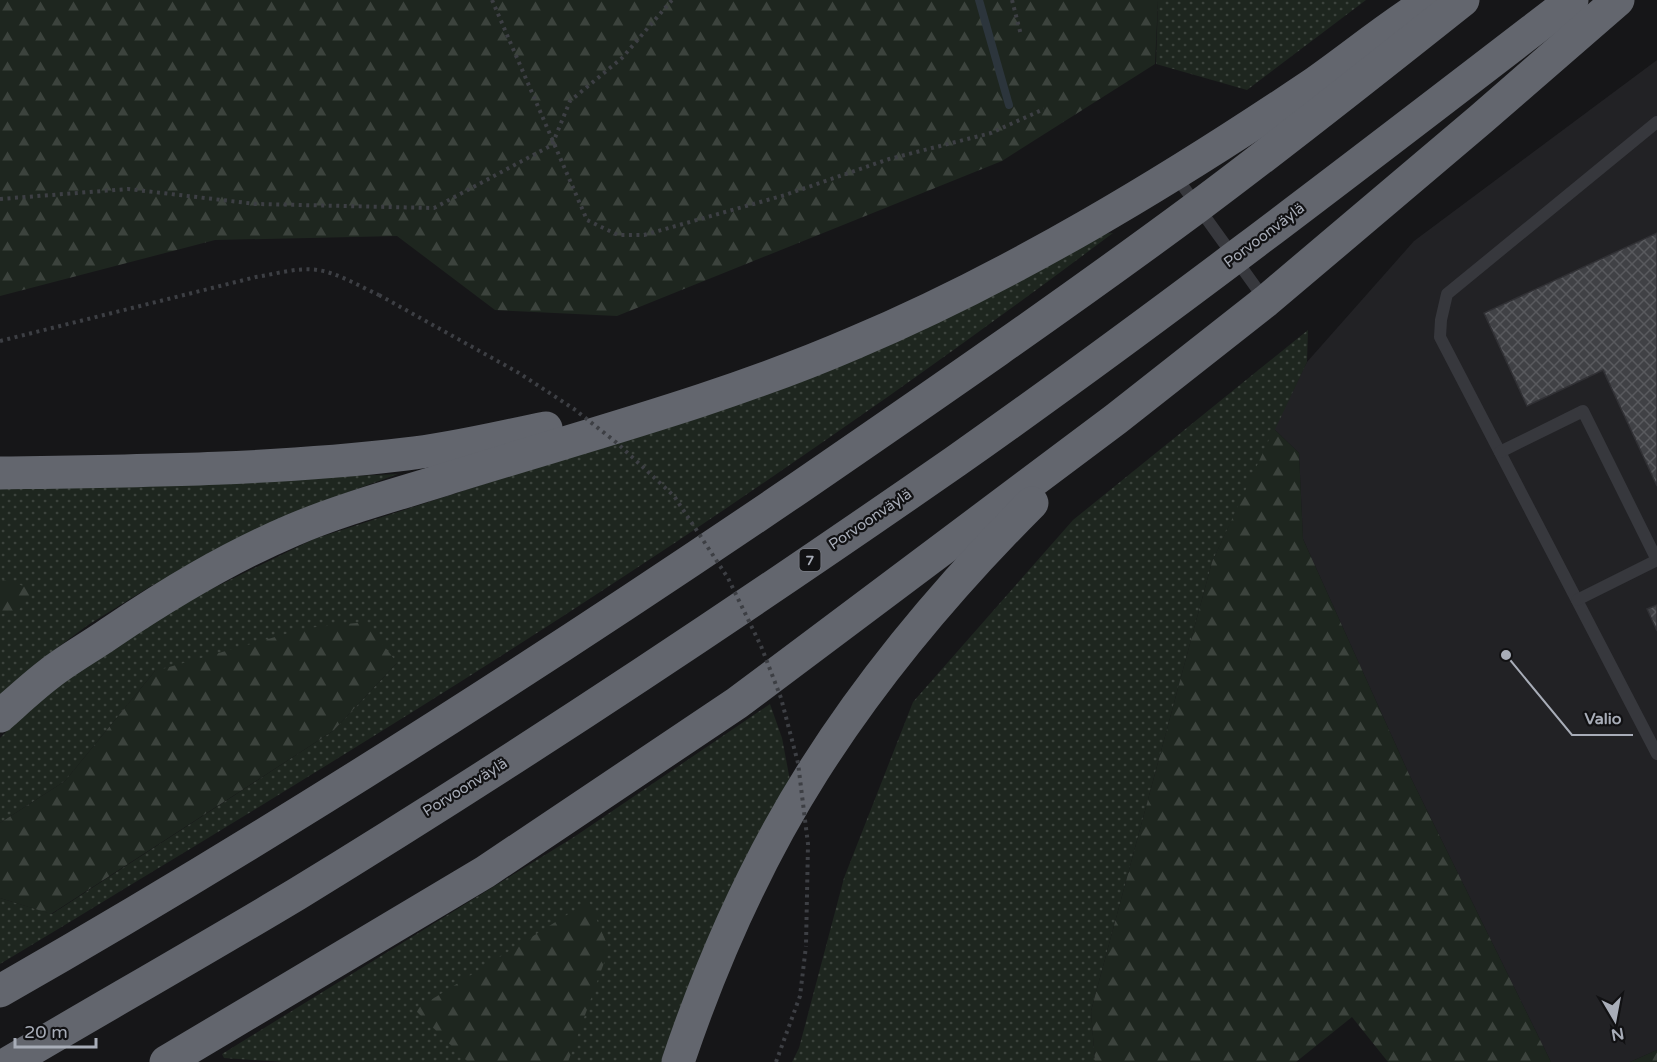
<svg xmlns="http://www.w3.org/2000/svg" width="1657" height="1062" viewBox="0 0 1657 1062" font-family="'Varela Round',sans-serif">
	<style>
		.built { fill: #222225 }
		.grass { fill: url(#grass-dots) }
		.forest { fill: url(#forest-firs) }
		.lines { fill: none; stroke-linecap: round; stroke-linejoin: round }
		.stream { stroke: #2c353c; stroke-width: 8 }
		.building { fill: url(#building-cross-hatch); stroke: #303034; stroke-width: 1.5 }
		.path { stroke: #3d3f44; stroke-width: 4; stroke-dasharray: 3 4.5; stroke-linecap: butt }
		.lane { stroke: #37383d; stroke-width: 12 }
		.highway { stroke: #63666e; stroke-width: 33 }
		.path-bridge { stroke: #3d3f44; stroke-width: 4; stroke-dasharray: 3 4.5; stroke-linecap: butt }
		.labels { text-anchor: middle; dominant-baseline: central; stroke-width: 4.5; stroke-linejoin: round; paint-order: stroke }
		.shield { fill: #111113; stroke: #7b7e86; stroke-width: 1.5 }
		.shield-label { font-size: 14px; font-weight: bold; fill: #a8adb8 }
		.street-label { font-size: 15px; fill: #a8adb8; stroke: #111113 }
		.leader { fill: none; stroke: #a8adb8; stroke-width: 2 }
		.callout-dot { fill: #a8adb8; stroke: #111113; stroke-width: 2 }
		.callout-label { font-size: 16px; text-anchor: middle; font-weight: bold; fill: #a8adb8; stroke: #111113; stroke-width: 4.5; stroke-linejoin: round; paint-order: stroke }
	</style>
	<defs>
		<pattern id="grass-dots" width="8" height="8" patternUnits="userSpaceOnUse" patternTransform="scale(1.5)"><rect width="8" height="8" fill="#1e261f"/><path d="M2 2h.1M6 6h.1" fill="none" stroke="#3c433d" stroke-width="1.8" stroke-linecap="round"/></pattern>
		<pattern id="forest-firs" width="22" height="20" patternUnits="userSpaceOnUse" patternTransform="scale(1.5)"><rect width="22" height="20" fill="#1e261f"/><path d="M5 1l3.5 6h-7zM16 11l3.5 6h-7z" fill="#3c433d"/></pattern>
		<pattern id="building-cross-hatch" width="8" height="8" patternUnits="userSpaceOnUse" patternTransform="scale(1.5)"><rect width="8" height="8" fill="#404145"/><path d="M0 0l8 8M0 8l8-8" fill="none" stroke="#595a5e"/></pattern>
	</defs>
	<rect width="100%" height="100%" fill="#161618"/>
	<polygon class="built" points="1657,60 1657,1050 1630,1062 1551,1062 1408,772 1303,539 1299,453 1274,429 1307,362 1414,241"/>
	<g class="grass">
		<polygon points="1158,0 1366,0 1247,90 1156,64"/>
		<path d="M1113 233C954 352 792 466 626 575 421 710 210 837 0 964V898L52 914 333 731 397 663 155 671 65 781 0 823V738L39 699 156 616 314 539 776 390 888 346 997 291 1099 234Z"/>
		<polygon points="1308,330 1307,362 1212,562 1091,1011 1095,1062 792,1062 799,1048 844,878 913,702 1073,520"/>
		<polygon points="398,474 302,509 151,586 88,625 38,662 0,695 0,486 178,484"/>
		<polygon points="770,704 782,738 791,786 664,1062 284,1062 224,1058 222,1054 574,837"/>
	</g>
	<g class="forest">
		<polygon points="0,0 1158,0 1155,64 1002,161 617,316 495,310 397,236 215,240 0,296"/>
		<polygon points="1274,429 1299,453 1303,539 1408,772 1551,1062 1388,1062 1352,1017 1296,1062 1095,1062 1091,1011 1212,562"/>
		<polygon points="0,579 34,589 18,611 0,614"/>
		<polygon points="366,622 397,663 333,731 51,914 0,898 0,823 65,781 155,671 307,628"/>
		<polygon points="589,901 609,949 568,1062 468,1062 415,1010"/>
		<polygon points="1657,1050 1657,1062 1630,1062"/>
	</g>
	<g class="lines">
		<polyline class="stream" points="979,0 1009,105"/>
	</g>
	<g class="building">
		<polygon points="1657,233 1657,486 1603,370 1527,406 1484,313"/>
		<polygon points="1657,605 1657,631 1647,609"/>
	</g>
	<g class="lines">
		<g class="path">
			<polyline points="492,0 587,220 618,235 644,235 785,195 889,159 991,133 1044,109"/>
			<polyline points="1012,0 1021,35"/>
			<polyline points="0,199 128,189 256,204 434,208 552,145 570,101 622,58 672,0"/>
			<path d="M0 341 256 277C276 274 298 267 317 270 336 272 361 287 379 295"/>
			<polyline points="776,1062 800,996 806,946"/>
		</g>
		<g class="lane">
			<polyline points="1657,122 1447,294 1441,320 1440,337 1657,754"/>
			<polyline points="1175,175 1265,300"/>
			<polyline points="1500,452 1583,411 1657,560 1577,600"/>
		</g>
		<g class="highway">
			<path d="M0 473C135 471 272 470 406 454 453 449 500 437 546 428"/>
			<path d="M0 716C16 702 32 687 49 674 68 659 90 647 110 633 168 594 227 558 293 530 342 509 395 495 446 479 583 436 722 400 854 343 1013 276 1169 181 1312 85 1352 57 1389 26 1431 0"/>
			<path d="M0 991C273 835 538 665 797 489 931 397 1066 304 1197 207 1287 140 1375 70 1463 0"/>
			<path d="M10 1062C105 1006 202 951 297 894 521 757 740 611 956 461 1166 313 1369 156 1572 0"/>
			<polyline points="166,1062 485,872 737,703 1116,419 1266,301 1481,119 1618,0"/>
			<path d="M678 1062C712 961 757 860 814 770 875 674 951 584 1032 503"/>
		</g>
		<polyline class="path-bridge" points="379,295 519,373 574,409 617,443 674,496 728,578 761,646 781,698 798,763 808,844 806,946"/>
	</g>
	<g class="labels">
		<rect class="shield" x="799.5" y="549" width="21" height="22" rx="4.5"/>
		<g class="shield-label">
			<text x="810" y="560">7</text>
		</g>
		<g class="street-label">
			<text transform="translate(1264 235) rotate(-37)">Porvoonväylä</text>
			<text transform="translate(870 519) rotate(-34)">Porvoonväylä</text>
			<text transform="translate(465 787) rotate(-32)">Porvoonväylä</text>
		</g>
	</g>
	<path class="leader" d="M1506 655L1572 735H1633"/>
	<circle class="callout-dot" cx="1506" cy="655" r="6"/>
	<g class="callout-label">
		<text x="1603" y="724">Valio</text>
	</g>
	<g transform="translate(1615 1020) rotate(170)" stroke="#111113" stroke-width="4.5" paint-order="stroke">
	<path d="M0-4.5L10 22L0 15L-10 22Z" fill="#a8adb8"/>
	<text y="-9" font-size="16" font-weight="bold" text-anchor="middle" fill="#a8adb8">N</text>
	</g>
	<path d="M15 1038v9h81v-9" fill="none" stroke="#a8adb8" stroke-width="3"/>
	<text x="24" y="1038" font-size="18" fill="#a8adb8" stroke="#111113" stroke-width="4.5" paint-order="stroke">20 m</text>
</svg>
